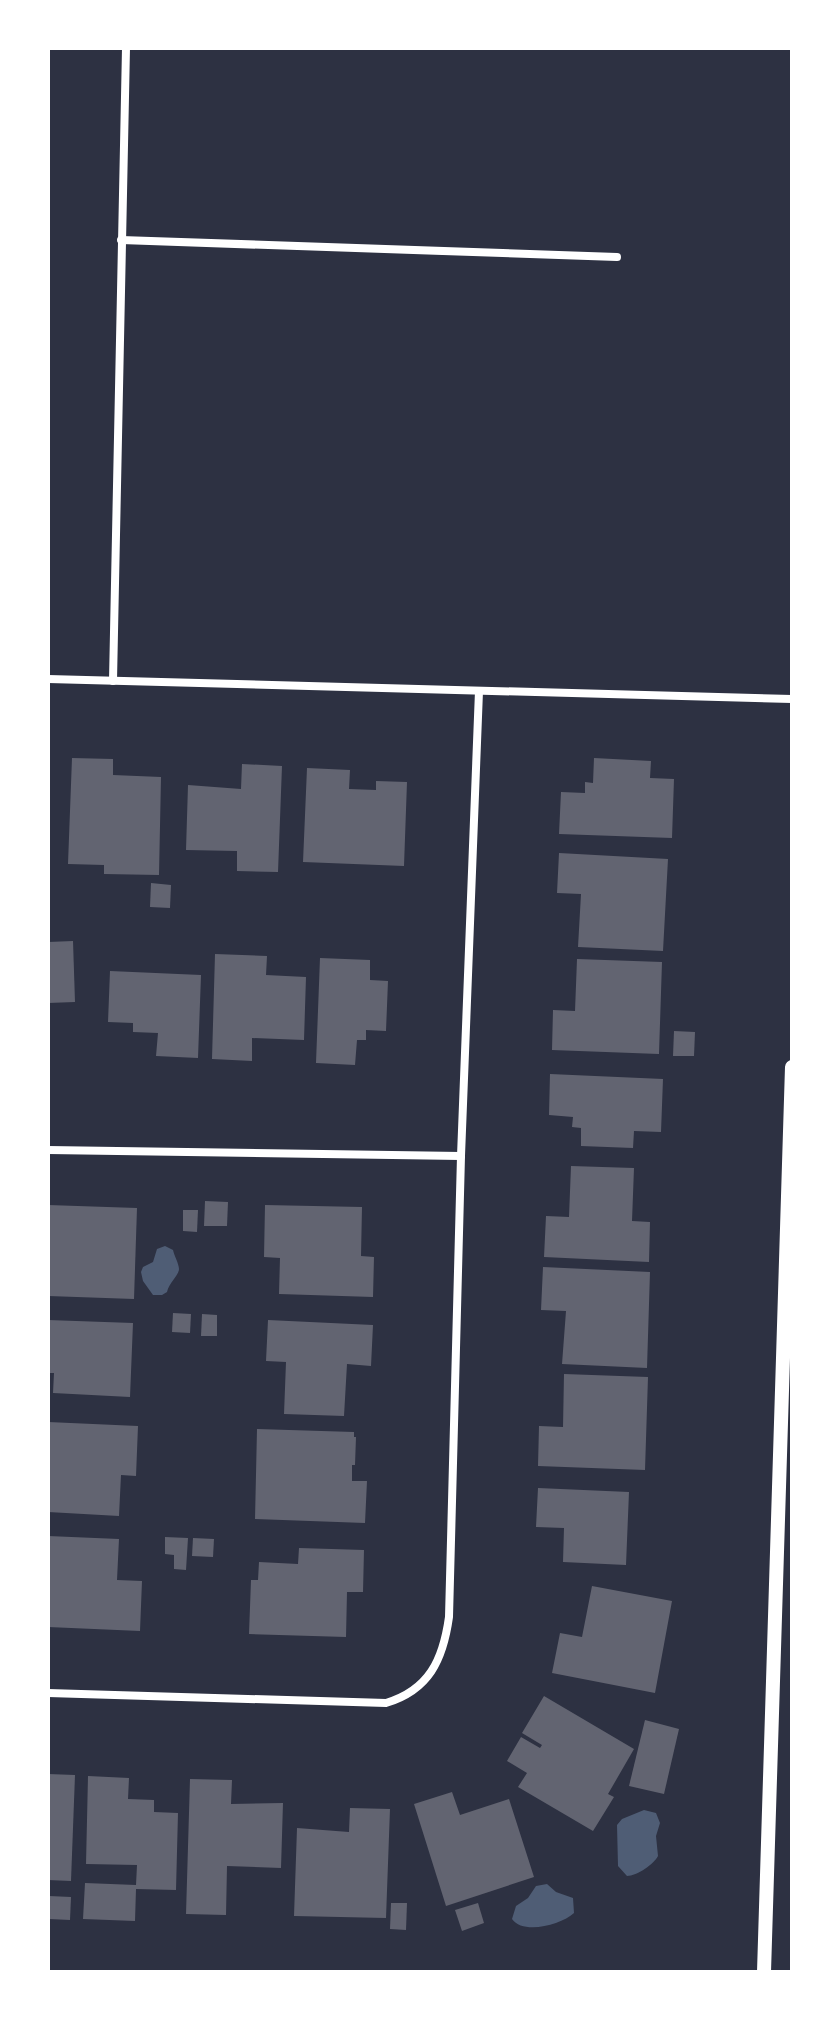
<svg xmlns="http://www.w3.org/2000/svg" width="840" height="2020" viewBox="0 0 840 2020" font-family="'DM Sans',sans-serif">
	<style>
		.water { fill: #4f5d75 }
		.building { fill: #626471 }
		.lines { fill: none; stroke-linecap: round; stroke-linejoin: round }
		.minor { stroke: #fff; stroke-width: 8 }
		.tertiary { stroke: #fff; stroke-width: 14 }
	</style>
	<rect width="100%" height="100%" fill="#2d3142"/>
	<g class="water">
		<path d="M165 1246 173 1250C174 1255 179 1264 179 1269 179 1275 169 1283 167 1292L162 1295H153L143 1281 141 1272 143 1267 153 1262 157 1249Z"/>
		<path d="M644 1810 656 1813 660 1823 656 1836 658 1856C654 1864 637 1876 627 1876L618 1866 617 1825 622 1819Z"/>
		<path d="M547 1884 556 1892 573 1898 574 1913C561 1925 523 1935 512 1919L516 1906 528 1898 536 1886Z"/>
	</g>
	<g class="building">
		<polygon points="72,758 113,759 113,775 161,777 159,875 104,874 104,865 68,864"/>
		<polygon points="594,758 651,761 650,778 674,779 672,838 559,834 561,792 585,793 585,782 593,783"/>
		<polygon points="242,764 282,766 278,872 237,871 237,851 186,850 188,785 241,789"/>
		<polygon points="307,768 350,770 349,789 376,790 376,781 407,782 404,866 303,862"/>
		<polygon points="559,853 668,859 663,951 578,947 581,894 557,893"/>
		<polygon points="151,883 171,885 170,908 150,907"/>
		<polygon points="73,941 75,1002 48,1003 48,942"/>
		<polygon points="215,954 267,956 266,975 306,977 304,1040 252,1038 252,1061 212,1059"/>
		<polygon points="320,958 370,960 370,980 388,981 386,1031 366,1030 366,1040 357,1040 355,1065 316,1063"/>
		<polygon points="577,959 662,962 659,1054 552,1050 553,1010 575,1011"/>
		<polygon points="110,971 201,975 198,1058 156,1056 158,1033 133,1032 133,1023 108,1022"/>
		<polygon points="674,1031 695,1032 694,1056 673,1056"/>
		<polygon points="550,1074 663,1079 661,1132 634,1131 633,1148 581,1146 581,1128 572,1127 573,1117 549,1115"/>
		<polygon points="571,1166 634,1168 632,1221 650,1222 649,1262 544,1257 546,1216 569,1217"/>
		<polygon points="205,1201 228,1202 227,1226 204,1226"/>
		<polygon points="48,1205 137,1208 134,1299 48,1296"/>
		<polygon points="265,1205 362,1207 361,1256 374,1257 373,1297 279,1294 280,1258 264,1257"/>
		<polygon points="183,1210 198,1210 197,1232 183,1231"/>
		<polygon points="543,1267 650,1272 647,1368 562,1364 566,1311 541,1310"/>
		<polygon points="173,1313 191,1314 190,1333 172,1332"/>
		<polygon points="202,1314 217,1315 217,1336 201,1336"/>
		<polygon points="48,1320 133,1323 130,1397 53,1393 54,1373 48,1373"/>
		<polygon points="268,1320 373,1325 371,1366 347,1364 344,1416 284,1414 286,1362 266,1361"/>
		<polygon points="564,1374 648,1377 645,1470 538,1466 539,1426 563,1427"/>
		<polygon points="48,1422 138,1426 136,1476 121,1475 119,1516 48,1512"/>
		<polygon points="257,1429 354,1432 354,1437 356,1437 355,1465 352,1465 352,1481 367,1481 365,1523 255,1519"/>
		<polygon points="538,1488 629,1492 626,1565 563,1562 564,1528 536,1527"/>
		<polygon points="48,1536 119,1539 117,1580 142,1581 140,1631 48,1627"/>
		<polygon points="165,1537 188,1538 186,1570 174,1569 174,1555 165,1554"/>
		<polygon points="193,1538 214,1539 213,1557 192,1556"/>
		<polygon points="299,1548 364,1550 363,1592 347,1592 346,1637 249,1634 251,1580 258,1580 259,1562 298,1564"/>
		<polygon points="592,1586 672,1601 655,1693 552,1673 560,1633 582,1637"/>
		<polygon points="544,1696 634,1749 608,1794 614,1797 593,1831 518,1787 527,1773 507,1761 521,1737 540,1748 542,1745 522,1733"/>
		<polygon points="645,1720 679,1729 664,1794 629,1786"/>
		<polygon points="48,1774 75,1775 71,1881 48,1880"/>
		<polygon points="88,1776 129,1778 128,1799 154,1800 154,1812 178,1813 176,1890 136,1889 135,1921 83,1919 85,1883 136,1885 137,1865 86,1864"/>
		<polygon points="190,1779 232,1780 231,1804 283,1803 281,1868 227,1866 226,1915 186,1914"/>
		<polygon points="452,1792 460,1815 509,1799 534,1877 446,1906 414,1804"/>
		<polygon points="350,1808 390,1809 386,1918 294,1916 297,1828 349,1832"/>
		<polygon points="49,1896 71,1897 70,1920 49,1919"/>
		<polygon points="391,1903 407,1903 406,1930 390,1929"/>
		<polygon points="478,1903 484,1923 462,1931 455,1910"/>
	</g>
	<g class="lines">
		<g class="minor">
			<polyline points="121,240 617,257"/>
			<polyline points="48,679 792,699"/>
			<polyline points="113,681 126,48"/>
			<polyline points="48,1150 461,1156"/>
			<path d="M48 1693 386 1703C429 1690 443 1660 449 1617L461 1156 479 691"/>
		</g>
		<polyline class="tertiary" points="764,1972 792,1067"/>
	</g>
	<rect width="840" height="2020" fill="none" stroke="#ffffff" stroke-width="100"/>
</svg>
